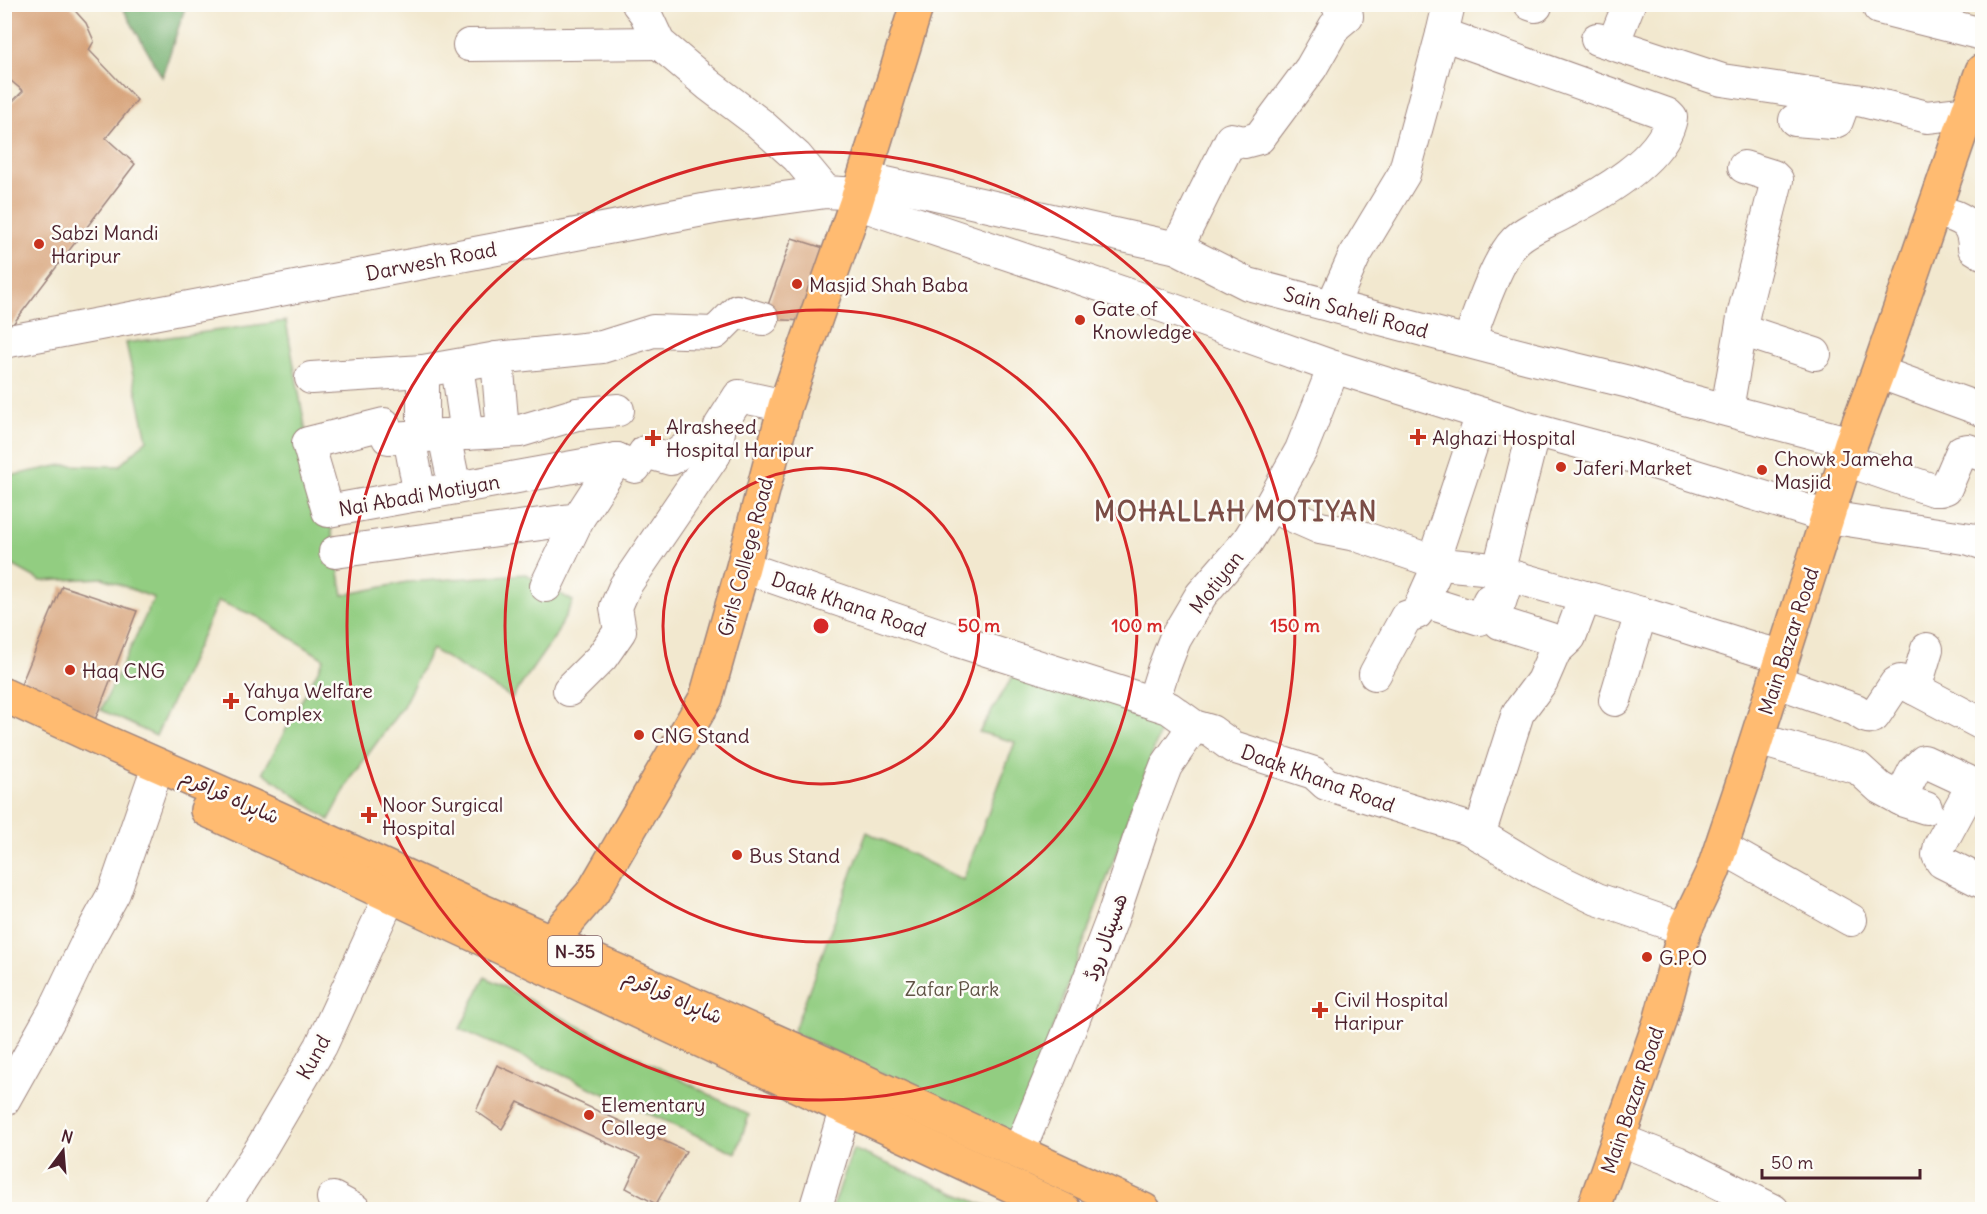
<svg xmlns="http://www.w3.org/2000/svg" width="1987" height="1214" viewBox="0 0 1987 1214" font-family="Delius,'Playpen Sans Arabic',sans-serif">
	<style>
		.green { fill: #92cd81; stroke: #6e7656; stroke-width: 1.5 }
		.forest { fill: #75b06f; stroke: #60684d; stroke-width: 1.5 }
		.building { fill: #d7a379 }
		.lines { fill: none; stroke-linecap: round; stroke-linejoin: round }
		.minor-casing { stroke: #9e847d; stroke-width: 34 }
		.major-casing { stroke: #9e847d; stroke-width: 36 }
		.highway-casing { stroke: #9e847d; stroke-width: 36 }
		.minor { stroke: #fff; stroke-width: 32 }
		.major { stroke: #ffbb71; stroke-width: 33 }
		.highway { stroke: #ffbb71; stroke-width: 33 }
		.ring { fill: none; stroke: #d62828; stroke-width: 3 }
		.poi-dot { fill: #c8321e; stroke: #fdfcf7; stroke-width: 2 }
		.labels { text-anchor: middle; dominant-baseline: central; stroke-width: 5; stroke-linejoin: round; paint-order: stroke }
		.shield { fill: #fdfcf7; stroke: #806168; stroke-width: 1.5 }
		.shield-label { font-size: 18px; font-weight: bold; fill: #4a1f2b }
		.poi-label { font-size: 20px; fill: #4a1f2b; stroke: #fdfcf7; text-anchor: start }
		.street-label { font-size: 20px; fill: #4a1f2b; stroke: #fdfcf7 }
		.park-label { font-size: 20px; fill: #605345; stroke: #fdfcf7 }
		.district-label { font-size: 26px; font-weight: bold; letter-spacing: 1.5px; fill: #7b4d46; stroke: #fdfcf7 }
		.centre { fill: #d62828; stroke: #fdfcf7; stroke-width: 3 }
		.ring-label { font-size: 18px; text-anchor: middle; font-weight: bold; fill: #d62828; stroke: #fdfcf7; stroke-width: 5; stroke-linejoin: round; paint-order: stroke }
	</style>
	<rect width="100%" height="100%" fill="#fdfcf7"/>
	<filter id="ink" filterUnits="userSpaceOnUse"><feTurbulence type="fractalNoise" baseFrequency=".0167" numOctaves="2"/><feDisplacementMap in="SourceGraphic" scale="12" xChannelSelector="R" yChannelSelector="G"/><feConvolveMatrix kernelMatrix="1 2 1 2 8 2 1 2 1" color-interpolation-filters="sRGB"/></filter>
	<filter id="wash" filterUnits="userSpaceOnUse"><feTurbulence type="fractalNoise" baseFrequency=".008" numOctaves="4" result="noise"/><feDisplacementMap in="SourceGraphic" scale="24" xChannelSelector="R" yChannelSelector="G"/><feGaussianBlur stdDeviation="1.35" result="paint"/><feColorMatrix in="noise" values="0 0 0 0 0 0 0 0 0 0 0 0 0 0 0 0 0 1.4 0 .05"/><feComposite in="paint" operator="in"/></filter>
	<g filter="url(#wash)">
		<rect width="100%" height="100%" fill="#f2e8cf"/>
		<g class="green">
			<polygon points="286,321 308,443 328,511 343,595 407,582 526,574 573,601 556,635 512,698 432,649 402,708 353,775 329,820 263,772 324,659 258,617 218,601 156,736 101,710 154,598 103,578 41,581 5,561 4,477 62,465 119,466 147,440 126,343"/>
			<polygon points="1022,661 1168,710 1014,1135 793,1033 867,832 963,880 1015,742 979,732"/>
			<polygon points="485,977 749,1115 736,1153 460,1029"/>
			<polygon points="853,1149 993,1209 832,1210"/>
		</g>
		<polygon class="forest" points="121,5 186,5 162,77"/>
		<g id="blocks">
			<g class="building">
				<polygon points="4,4 69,4 86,23 94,41 89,50 137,100 106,138 135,164 13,324 4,327 4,110 23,91 4,75"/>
				<polygon points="792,238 830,250 807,321 763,319"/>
				<polygon points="62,586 137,611 95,720 20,687"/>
				<polygon points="497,1065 686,1151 656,1204 626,1188 640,1158 518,1102 502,1129 476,1111"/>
			</g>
		</g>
	</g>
	<g filter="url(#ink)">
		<use href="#blocks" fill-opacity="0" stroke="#9e847d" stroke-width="1.5"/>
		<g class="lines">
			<defs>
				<g id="minor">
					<polyline points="638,4 645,13 659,43 710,86 759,123 797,157 826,192"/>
					<polyline points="1530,4 1536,6"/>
					<polyline points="1879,8 1982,34"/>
					<path d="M1442 34 1667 114 1671 118C1664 159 1598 196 1564 213 1548 222 1528 228 1515 241 1497 259 1478 316 1469 341"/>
					<polyline points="1597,39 1722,80 1863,101 1927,117 1969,112 1982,116"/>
					<polyline points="1613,44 1629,4"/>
					<polyline points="469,45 659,43"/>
					<polyline points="1795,120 1832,123 1837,121 1845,99"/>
					<polyline points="864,178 1177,248 1248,284 1530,358 1629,382 1677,397 1851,443"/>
					<polyline points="856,203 1171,309 1334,367 1527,428 1638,458 1828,517 1970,539 1982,543"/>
					<path d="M1935 210C1959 218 1973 218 1974 248L1982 253"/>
					<polyline points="1177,248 1231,139 1244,142 1259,138 1311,68 1335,26 1347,16 1346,9 1337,4"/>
					<polyline points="1332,306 1354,257 1404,174 1442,34 1449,4"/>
					<polyline points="1742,330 1815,354"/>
					<polyline points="4,342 719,207 826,192 859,194"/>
					<polyline points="497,358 503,432"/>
					<polyline points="457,366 467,434"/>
					<polyline points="423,371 423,436"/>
					<polyline points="1878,372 1982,410"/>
					<polyline points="311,378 423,371 497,358 602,347 653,331 715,333 737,311 763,319"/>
					<polyline points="1727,409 1744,312 1777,180 1773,176 1744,167"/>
					<polyline points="618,410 577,414 520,431 388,438 384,424 308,443 328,511 617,459 635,467 645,452 671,459 688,446 715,454"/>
					<polyline points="444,435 455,488"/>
					<polyline points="409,437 420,495"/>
					<polyline points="1846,460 1933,490 1940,490 1946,488 1962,451 1968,450 1982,455"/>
					<polyline points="1270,506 1320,528 1356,535 1441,564 1483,568 1641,613 1759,650 1783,656"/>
					<polyline points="335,552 578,519 617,459"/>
					<polyline points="743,567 955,640 1169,708 1194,726 1211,731 1233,747 1314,773 1326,784 1468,828 1541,872 1597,899 1685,929"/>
					<polyline points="1498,573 1534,430"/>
					<polyline points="546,586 578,519"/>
					<polyline points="1423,601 1480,619 1489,600 1500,602 1508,577"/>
					<polyline points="1500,623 1563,643"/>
					<polyline points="1375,674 1406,617 1417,613 1435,573 1433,562 1482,414"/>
					<path d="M1775 681 1856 710C1862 714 1867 720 1874 716L1896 683 1900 681 1982 724"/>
					<polyline points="1915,689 1927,649"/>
					<polyline points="569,690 602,657 620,631 616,607 625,586 715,454 720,426 739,396 785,406"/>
					<polyline points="1615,700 1641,613"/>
					<polyline points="1153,702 1163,670 1175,639 1201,595 1247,542 1270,506 1301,450 1334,367"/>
					<polyline points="1757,739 1858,768 1880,788 1904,801 1926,808"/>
					<polyline points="1900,799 1914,771 1924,761 1967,781 1971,788 1940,845 1938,855 1942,862 1982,882"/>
					<polyline points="1479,835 1518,713 1542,681 1555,651 1570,637 1585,597"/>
					<polyline points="1721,847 1851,920"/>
					<polyline points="4,1100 54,1011 88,940 114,893 152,783"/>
					<polyline points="1618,1139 1677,1162 1773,1210"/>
					<polyline points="1019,1151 1070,1029 1111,922 1146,818 1166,766 1194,726"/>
					<polyline points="333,1198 355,1210"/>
					<polyline points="221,1210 260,1150 321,1046 390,896"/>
					<polyline points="815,1210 846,1107"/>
				</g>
				<g id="major">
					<polyline points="551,941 593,892 706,698 743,567 785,406 856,203 917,4"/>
					<polyline points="1593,1210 1660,1022 1685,929 1713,871 1744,779 1851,443 1878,372 1982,71"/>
				</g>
				<g id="highway">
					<polyline points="4,695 101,740 256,808 471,906 818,1060 1144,1210"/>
					<polyline points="207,810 1064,1210"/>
				</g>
			</defs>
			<use href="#minor" class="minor-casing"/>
			<use href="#major" class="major-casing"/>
			<use href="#highway" class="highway-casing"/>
			<use href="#minor" class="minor"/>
			<use href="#major" class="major"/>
			<use href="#highway" class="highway"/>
		</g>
	</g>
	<g class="ring">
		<circle cx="821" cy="626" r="158"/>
		<circle cx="821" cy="626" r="316"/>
		<circle cx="821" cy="626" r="474"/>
	</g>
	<g class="poi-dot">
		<circle cx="39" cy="244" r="6"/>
		<circle cx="797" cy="284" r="6"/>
		<circle cx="1080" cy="320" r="6"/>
		<path d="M1415 428h6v6h6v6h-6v6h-6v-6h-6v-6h6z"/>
		<path d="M650 429h6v6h6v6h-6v6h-6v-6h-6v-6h6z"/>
		<circle cx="1561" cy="467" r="6"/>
		<circle cx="1762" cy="470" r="6"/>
		<circle cx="70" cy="670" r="6"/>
		<path d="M228 692h6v6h6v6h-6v6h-6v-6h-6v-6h6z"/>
		<circle cx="639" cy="735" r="6"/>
		<path d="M366 806h6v6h6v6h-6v6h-6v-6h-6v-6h6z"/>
		<circle cx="737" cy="855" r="6"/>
		<circle cx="1647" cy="957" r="6"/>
		<path d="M1317 1001h6v6h6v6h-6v6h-6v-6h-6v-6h6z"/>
		<circle cx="589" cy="1115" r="6"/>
	</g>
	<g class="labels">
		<rect class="shield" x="548" y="936" width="54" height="30" rx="4.5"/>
		<g class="shield-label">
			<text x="575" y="951">N-35</text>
		</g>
		<g class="poi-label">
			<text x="51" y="232">Sabzi Mandi<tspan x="51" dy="23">Haripur</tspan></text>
			<text x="809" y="284">Masjid Shah Baba</text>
			<text x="1092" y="308">Gate of<tspan x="1092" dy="23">Knowledge</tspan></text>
			<text x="666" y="426">Alrasheed<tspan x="666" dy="23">Hospital Haripur</tspan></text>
			<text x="1432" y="437">Alghazi Hospital</text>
			<text x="1774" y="458">Chowk Jameha<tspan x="1774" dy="23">Masjid</tspan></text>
			<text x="1573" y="467">Jaferi Market</text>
			<text x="82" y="670">Haq CNG</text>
			<text x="244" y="690">Yahya Welfare<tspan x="244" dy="23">Complex</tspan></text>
			<text x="651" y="735">CNG Stand</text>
			<text x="382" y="804">Noor Surgical<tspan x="382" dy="23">Hospital</tspan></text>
			<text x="749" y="855">Bus Stand</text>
			<text x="1659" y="957">G.P.O</text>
			<text x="1334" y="999">Civil Hospital<tspan x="1334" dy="23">Haripur</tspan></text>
			<text x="601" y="1104">Elementary<tspan x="601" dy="23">College</tspan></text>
		</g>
		<g class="street-label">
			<text transform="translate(431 261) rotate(-11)">Darwesh Road</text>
			<text transform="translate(1356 312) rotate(15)">Sain Saheli Road</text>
			<text transform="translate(419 495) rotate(-10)">Nai Abadi Motiyan</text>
			<text transform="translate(745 557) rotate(-75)">Girls College Road</text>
			<text transform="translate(1216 582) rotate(-52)">Motiyan</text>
			<text transform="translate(849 604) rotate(19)">Daak Khana Road</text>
			<text transform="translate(1788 641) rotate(-72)">Main Bazar Road</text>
			<text transform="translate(1318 778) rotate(20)">Daak Khana Road</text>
			<text transform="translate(230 796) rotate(24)">شاہراہ قراقرم</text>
			<text transform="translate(1105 937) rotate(-70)">ھسپتال روڈ</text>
			<text transform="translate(673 996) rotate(24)">شاہراہ قراقرم</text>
			<text transform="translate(313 1057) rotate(-61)">Kund</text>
			<text transform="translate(1632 1100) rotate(-71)">Main Bazar Road</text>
		</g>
		<g class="park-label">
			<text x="952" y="988">Zafar Park</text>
		</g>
		<g class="district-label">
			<text x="1236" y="511">MOHALLAH MOTIYAN</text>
		</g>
	</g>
	<circle cx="821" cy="626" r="9" class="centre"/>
	<g class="ring-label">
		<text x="979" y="632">50 m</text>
		<text x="1137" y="632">100 m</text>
		<text x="1295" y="632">150 m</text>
	</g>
	<rect width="1987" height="1214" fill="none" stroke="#fdfcf7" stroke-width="24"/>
	<g transform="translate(63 1151) rotate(16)" stroke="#fdfcf7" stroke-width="4.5" paint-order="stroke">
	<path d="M0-4.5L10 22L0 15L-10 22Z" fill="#4a1f2b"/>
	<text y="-9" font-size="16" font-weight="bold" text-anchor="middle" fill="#4a1f2b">N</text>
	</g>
	<path d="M1762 1169v9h158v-9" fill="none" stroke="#4a1f2b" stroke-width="3"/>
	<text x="1771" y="1169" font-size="18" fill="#4a1f2b" stroke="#fdfcf7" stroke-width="4.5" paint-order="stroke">50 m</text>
</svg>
